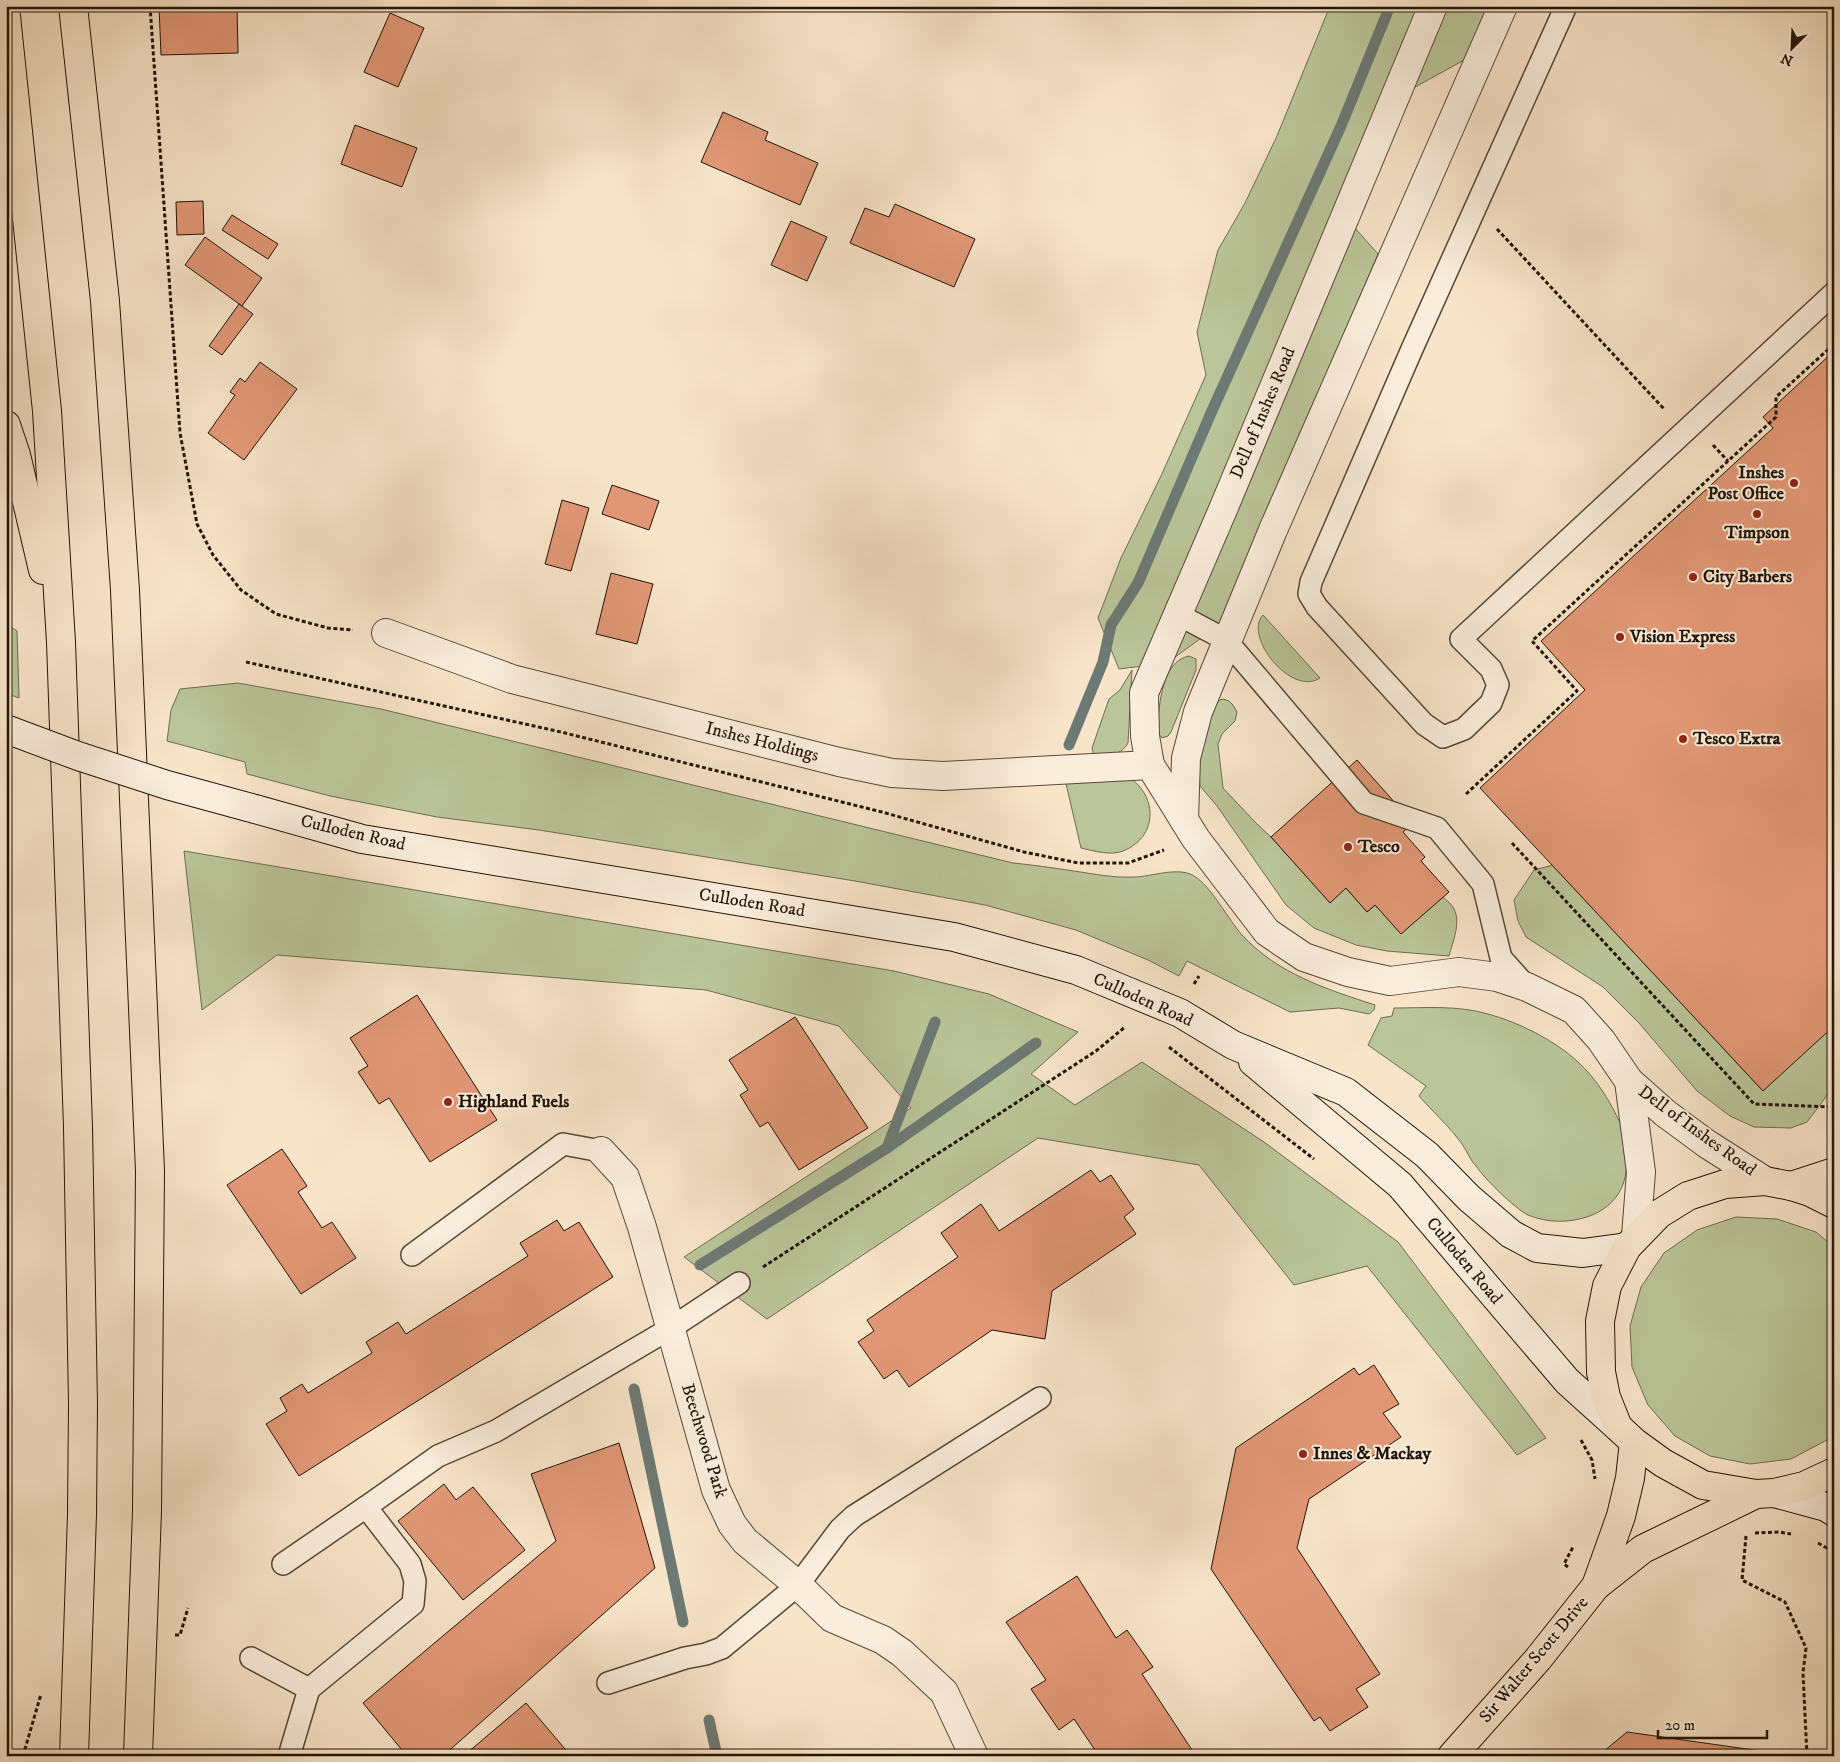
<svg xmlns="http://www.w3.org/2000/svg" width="1840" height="1762" viewBox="0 0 1840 1762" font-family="'IM FELL DW Pica',serif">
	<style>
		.green { fill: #bac599; stroke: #6e6c50 }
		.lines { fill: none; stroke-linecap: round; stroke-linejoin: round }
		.stream { stroke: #6d7974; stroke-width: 11 }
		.building { fill: #e19776; stroke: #221406 }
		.service-casing { stroke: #584837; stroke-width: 24 }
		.minor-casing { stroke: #584837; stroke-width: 30 }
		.secondary-casing { stroke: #221406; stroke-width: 30 }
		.primary-casing { stroke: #221406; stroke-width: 30 }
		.trunk-casing { stroke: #221406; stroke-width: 30 }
		.path { stroke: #221406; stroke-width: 3; stroke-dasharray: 4 2.5; stroke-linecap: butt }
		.service { stroke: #faeddc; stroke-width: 21 }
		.minor { stroke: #faeddc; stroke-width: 28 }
		.secondary { stroke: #faeddc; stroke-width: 28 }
		.primary { stroke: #f8e4c9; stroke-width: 28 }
		.trunk { stroke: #f8e4c9; stroke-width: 28 }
		.secondary-bridge-casing { stroke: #221406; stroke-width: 30; stroke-linecap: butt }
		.secondary-bridge { stroke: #faeddc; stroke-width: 28 }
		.poi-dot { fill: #8f2418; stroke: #faeddc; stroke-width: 2 }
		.labels { text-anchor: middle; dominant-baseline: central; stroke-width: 4; stroke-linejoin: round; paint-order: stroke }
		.street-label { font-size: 18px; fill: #221406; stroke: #faeddc }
		.poi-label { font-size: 18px; font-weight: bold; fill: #221406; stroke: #faeddc; text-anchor: start }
	</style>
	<rect width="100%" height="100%" fill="#f8e4c9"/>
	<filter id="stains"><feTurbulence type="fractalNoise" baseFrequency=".004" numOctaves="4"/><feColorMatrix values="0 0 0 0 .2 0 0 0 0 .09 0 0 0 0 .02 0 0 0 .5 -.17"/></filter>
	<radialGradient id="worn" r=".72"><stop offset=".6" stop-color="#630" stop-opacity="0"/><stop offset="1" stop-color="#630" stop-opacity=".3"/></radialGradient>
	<g class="green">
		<polygon points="1330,6 1491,6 1466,59 1408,91 1354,227 1378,254 1260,532 1219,625 1167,663 1119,669 1098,618 1121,558 1161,476 1206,375 1197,332 1218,250 1245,203 1277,136"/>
		<path d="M1263 615 1320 678C1291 697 1243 636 1263 615Z"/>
		<polygon points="6,624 17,631 19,698 6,693"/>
		<path d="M1189 656 1196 659V670L1171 732 1168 736 1162 738 1158 733 1157 727C1160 704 1161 662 1189 656Z"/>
		<path d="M1132 670 1128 743C1121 756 1108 755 1094 756L1092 748 1109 699 1120 690Z"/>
		<path d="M238 683 381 709 1013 863C1033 865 1054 868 1074 871 1094 874 1113 878 1134 877 1151 877 1178 866 1194 876 1211 886 1228 919 1242 935 1278 974 1326 989 1375 1005L1374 1010 1369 1014 1339 1008 1290 1012 1187 961 1179 976 1148 960 1076 930 985 905 855 881 539 830 437 817 330 796 247 774 245 762 167 741 171 710 180 689Z"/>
		<path d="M1223 699 1229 701 1233 705 1237 712 1235 721 1222 734 1218 744 1223 788 1256 823 1271 837 1330 902 1346 888 1367 912 1375 905 1443 897C1446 900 1452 904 1454 909 1461 922 1453 942 1449 956L1387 951 1356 945 1314 928 1286 905 1217 806 1200 786 1198 752 1209 710 1217 701Z"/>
		<path d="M1064 775 1129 777C1158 797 1158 837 1123 851 1111 856 1094 851 1081 848Z"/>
		<polygon points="184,851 894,971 989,994 1078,1032 1031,1074 1075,1105 1142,1062 1264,1142 1398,1242 1546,1438 1517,1455 1367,1266 1294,1285 1199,1165 1038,1138 767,1319 684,1257 911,1108 839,1026 706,990 277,955 202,1010"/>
		<polygon points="1553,865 1763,1091 1834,1020 1834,1085 1820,1105 1807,1122 1791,1128 1754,1127 1730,1116 1697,1091 1639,1023 1603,987 1526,937 1518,921 1514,900 1534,870"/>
		<path d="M1394 1008C1425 1008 1457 1005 1488 1014 1518 1022 1554 1040 1577 1061 1597 1079 1613 1105 1623 1130 1625 1136 1625 1143 1626 1149 1630 1181 1619 1206 1587 1217 1568 1223 1547 1223 1528 1215 1514 1208 1485 1179 1476 1166 1470 1160 1467 1151 1462 1144 1450 1127 1433 1112 1419 1096L1426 1086 1368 1045 1381 1018 1392 1016Z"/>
		<polygon points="1736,1217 1777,1219 1816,1232 1834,1247 1834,1434 1827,1440 1791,1459 1750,1464 1710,1456 1675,1436 1648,1405 1632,1367 1630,1326 1641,1287 1664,1253 1697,1230"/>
		<polygon points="6,1315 12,1389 6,1620"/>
	</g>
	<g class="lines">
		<g class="stream">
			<polyline points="1069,745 1103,662 1111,625 1138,583 1211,413 1341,126 1390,6"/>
			<polyline points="887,1148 1036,1043"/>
			<polyline points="700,1265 887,1148 935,1022"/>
			<polyline points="634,1389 683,1622"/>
			<polyline points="709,1720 717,1756"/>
		</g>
	</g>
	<g class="building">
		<polygon points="159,6 237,6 238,53 161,55"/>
		<polygon points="390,13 424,28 398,87 364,72"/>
		<polygon points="723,112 768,132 765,140 818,163 800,205 701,162"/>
		<polygon points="355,125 417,148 402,187 341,164"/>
		<polygon points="203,201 204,234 177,235 176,202"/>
		<polygon points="895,204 975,239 954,287 850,243 865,208 889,217"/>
		<polygon points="232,215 278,244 268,259 222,230"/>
		<polygon points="791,221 827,237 807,281 771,265"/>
		<polygon points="205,237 262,278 242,306 185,265"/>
		<polygon points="239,304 253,314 222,355 209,346"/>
		<polygon points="1834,351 1834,1026 1763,1091 1480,788 1585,690 1541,641 1773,428 1763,417"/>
		<polygon points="260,362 297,389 244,460 208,433 235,395 230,392 240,378 245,382"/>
		<polygon points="612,485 659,501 649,530 602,514"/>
		<polygon points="562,500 589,508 571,571 545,564"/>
		<polygon points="611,573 653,584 637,644 596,634"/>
		<polygon points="1357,760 1413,823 1403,832 1425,857 1421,861 1449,892 1401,934 1375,905 1367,912 1346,888 1330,903 1271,837"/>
		<polygon points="417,995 497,1120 430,1162 389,1098 379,1104 358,1072 368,1066 350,1038"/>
		<polygon points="795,1017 868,1128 799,1170 768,1122 760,1127 740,1095 748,1090 729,1060"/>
		<polygon points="282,1149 307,1186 298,1192 322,1228 332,1222 356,1258 301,1294 227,1185"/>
		<polygon points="1091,1170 1100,1182 1111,1175 1134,1209 1124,1217 1136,1234 1052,1291 1045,1339 992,1330 909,1387 897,1370 884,1379 858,1342 874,1331 867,1320 958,1257 941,1233 981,1204 999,1231"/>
		<polygon points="557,1220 564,1231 579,1222 613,1277 299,1476 266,1424 287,1411 280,1398 302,1384 308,1393 372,1353 366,1342 398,1322 406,1334 528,1256 520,1243"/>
		<polygon points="1374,1365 1399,1404 1383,1413 1401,1437 1309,1499 1297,1548 1380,1674 1356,1689 1368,1707 1330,1731 1320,1717 1314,1721 1211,1569 1236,1448 1354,1368 1359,1375"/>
		<polygon points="619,1443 655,1568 443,1756 407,1756 363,1703 556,1541 531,1474"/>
		<polygon points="444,1484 456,1500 473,1487 525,1550 463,1600 398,1521"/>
		<polygon points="1077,1576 1116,1638 1127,1630 1153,1667 1142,1674 1196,1756 1099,1756 1074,1719 1059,1730 1031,1689 1046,1680 1006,1622"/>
		<polygon points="526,1703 571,1756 470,1756 467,1753"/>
		<polygon points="1627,1732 1796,1756 1598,1756"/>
		<polygon points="398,1753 398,1756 366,1756 366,1754"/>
	</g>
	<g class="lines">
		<defs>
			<g id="service">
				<polyline points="1566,6 1412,349 1311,582 1309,594 1317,607 1424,724 1443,737 1464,729 1491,703 1498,685 1491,669 1461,639 1834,293"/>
				<polyline points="1179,615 1226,640 1364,803 1437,828 1483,884 1501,958 1527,987"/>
				<polyline points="412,1255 563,1144 601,1151"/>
				<polyline points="283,1564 366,1507"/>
				<polyline points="251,1658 309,1689 289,1756"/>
				<polyline points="608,1683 685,1658 706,1654 722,1648 798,1585 840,1529 854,1516 1040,1398"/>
				<polyline points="309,1689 413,1604 415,1581 410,1564 366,1507 438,1456 496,1431 671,1328 739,1283"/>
			</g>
			<g id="minor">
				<polyline points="1433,6 1224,507 1144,693 1145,736 1150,765 1196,839 1267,932 1304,957 1348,972 1390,981 1459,972 1497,977 1527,987 1574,1010 1601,1040 1629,1081 1665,1113 1707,1144 1765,1181"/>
				<polyline points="386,633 512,679 839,762 892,773 943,776 1150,765"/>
				<polyline points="1184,820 1186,758 1198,712 1273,530 1503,6"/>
				<polyline points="1629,1081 1641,1172 1636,1236"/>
				<polyline points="601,1151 625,1177 642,1227 716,1490 732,1524 745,1541 798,1585 832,1618 883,1640 902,1653 944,1692 974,1756"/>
			</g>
			<g id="secondary">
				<polyline points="255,809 362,839 954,937 1076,970 1180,1013 1233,1045 1346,1092 1427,1155 1469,1198 1511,1234 1537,1248 1583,1253 1627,1247"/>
				<polyline points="1253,1062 1400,1185 1567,1381 1618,1427"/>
				<polyline points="1774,1493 1826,1507 1834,1512"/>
			</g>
			<g id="primary">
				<polyline points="1791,1186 1834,1172"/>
				<polyline points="1834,1204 1810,1192 1791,1186 1765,1181 1725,1184 1688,1196 1659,1214 1627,1247 1607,1286 1600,1321 1601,1372 1606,1397 1618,1427 1634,1442 1663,1463 1703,1485 1756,1494 1774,1493 1804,1486 1834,1472"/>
				<polyline points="1596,1586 1621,1516 1630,1478 1634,1442"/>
				<polyline points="1452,1756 1538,1659 1596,1586 1643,1549 1756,1494"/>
			</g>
			<g id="trunk">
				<polyline points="73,6 105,301 125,590 150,1171 147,1511 138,1756"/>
				<polyline points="6,16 47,411 61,642 78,1127 83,1404 82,1514 74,1756"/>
				<polyline points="6,425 16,455 43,570"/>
			</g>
		</defs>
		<use href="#service" class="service-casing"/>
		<use href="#minor" class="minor-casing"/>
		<use href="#secondary" class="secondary-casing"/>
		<use href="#primary" class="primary-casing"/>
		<use href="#trunk" class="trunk-casing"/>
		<g class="path">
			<polyline points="150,6 180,433 197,524 213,555 241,590 276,614 328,628 353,630"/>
			<polyline points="1497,229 1665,410"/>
			<polyline points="1713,445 1728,461"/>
			<polyline points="246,662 561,732 882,812 1024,852 1078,863 1128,863 1164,850"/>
			<polyline points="1466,794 1577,691 1532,641 1776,417 1776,397 1834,344"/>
			<polyline points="1512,843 1754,1104 1834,1107"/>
			<polyline points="1194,984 1199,976"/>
			<polyline points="1169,1047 1314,1159"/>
			<polyline points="763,1267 1096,1051 1125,1027"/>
			<polyline points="1581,1440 1592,1460 1595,1479"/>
			<polyline points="1755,1533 1779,1532 1791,1534"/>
			<polyline points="1746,1536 1742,1580 1785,1602 1806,1648 1803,1673 1807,1756"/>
			<polyline points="1818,1543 1834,1552"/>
			<polyline points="1568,1567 1564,1564 1573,1547"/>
			<polyline points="175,1635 180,1635 188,1608"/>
			<polyline points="23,1756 41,1694"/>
		</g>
		<use href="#service" class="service"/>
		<use href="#minor" class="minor"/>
		<use href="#secondary" class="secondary"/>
		<use href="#primary" class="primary"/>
		<use href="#trunk" class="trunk"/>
		<defs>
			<polyline id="secondary-bridge" points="6,729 78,756 167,785 255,809"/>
		</defs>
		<use href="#secondary-bridge" class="secondary-bridge-casing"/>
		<use href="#secondary-bridge" class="secondary-bridge"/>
	</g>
	<g class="poi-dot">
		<circle cx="1794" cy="483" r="5"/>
		<circle cx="1757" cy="514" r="5"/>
		<circle cx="1693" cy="577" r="5"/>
		<circle cx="1620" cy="637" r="5"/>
		<circle cx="1683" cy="739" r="5"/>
		<circle cx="1348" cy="847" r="5"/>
		<circle cx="448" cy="1102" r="5"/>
		<circle cx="1303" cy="1454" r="5"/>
	</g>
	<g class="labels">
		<g class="street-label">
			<text transform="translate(1263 413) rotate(-67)">Dell of Inshes Road</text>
			<text transform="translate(762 742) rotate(14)">Inshes Holdings</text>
			<text transform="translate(353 833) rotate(13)">Culloden Road</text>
			<text transform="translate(752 903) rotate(9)">Culloden Road</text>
			<text transform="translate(1143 1000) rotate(24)">Culloden Road</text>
			<text transform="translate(1697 1131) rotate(36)">Dell of Inshes Road</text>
			<text transform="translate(1464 1261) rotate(50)">Culloden Road</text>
			<text transform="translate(704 1441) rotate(73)">Beechwood Park</text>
			<text transform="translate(1534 1660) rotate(-50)">Sir Walter Scott Drive</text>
		</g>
		<g class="poi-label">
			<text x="1784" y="473" text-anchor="end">Inshes<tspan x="1784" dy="21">Post Office</tspan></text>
			<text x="1757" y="533" text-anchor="middle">Timpson</text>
			<text x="1703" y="577">City Barbers</text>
			<text x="1630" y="637">Vision Express</text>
			<text x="1693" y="739">Tesco Extra</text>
			<text x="1358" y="847">Tesco</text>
			<text x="458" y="1102">Highland Fuels</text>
			<text x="1313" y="1454">Innes &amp; Mackay</text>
		</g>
	</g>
	<rect width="1840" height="1762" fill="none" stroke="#f8e4c9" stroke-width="25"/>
	<rect x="8" y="8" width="1825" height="1747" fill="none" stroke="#221406" stroke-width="2.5"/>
	<rect x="12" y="12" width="1815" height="1737" fill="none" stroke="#221406"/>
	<g transform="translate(1792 48) rotate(204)" stroke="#faeddc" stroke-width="4" paint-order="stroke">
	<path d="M0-4L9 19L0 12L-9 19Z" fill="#221406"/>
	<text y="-8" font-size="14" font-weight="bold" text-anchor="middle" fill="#221406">N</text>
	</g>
	<path d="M1658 1730v8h109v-8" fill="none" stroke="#221406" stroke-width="2.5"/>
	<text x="1665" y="1730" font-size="15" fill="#221406" stroke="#faeddc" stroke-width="4" paint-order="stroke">20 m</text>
	<rect width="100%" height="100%" filter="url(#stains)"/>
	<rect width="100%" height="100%" fill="url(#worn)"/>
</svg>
